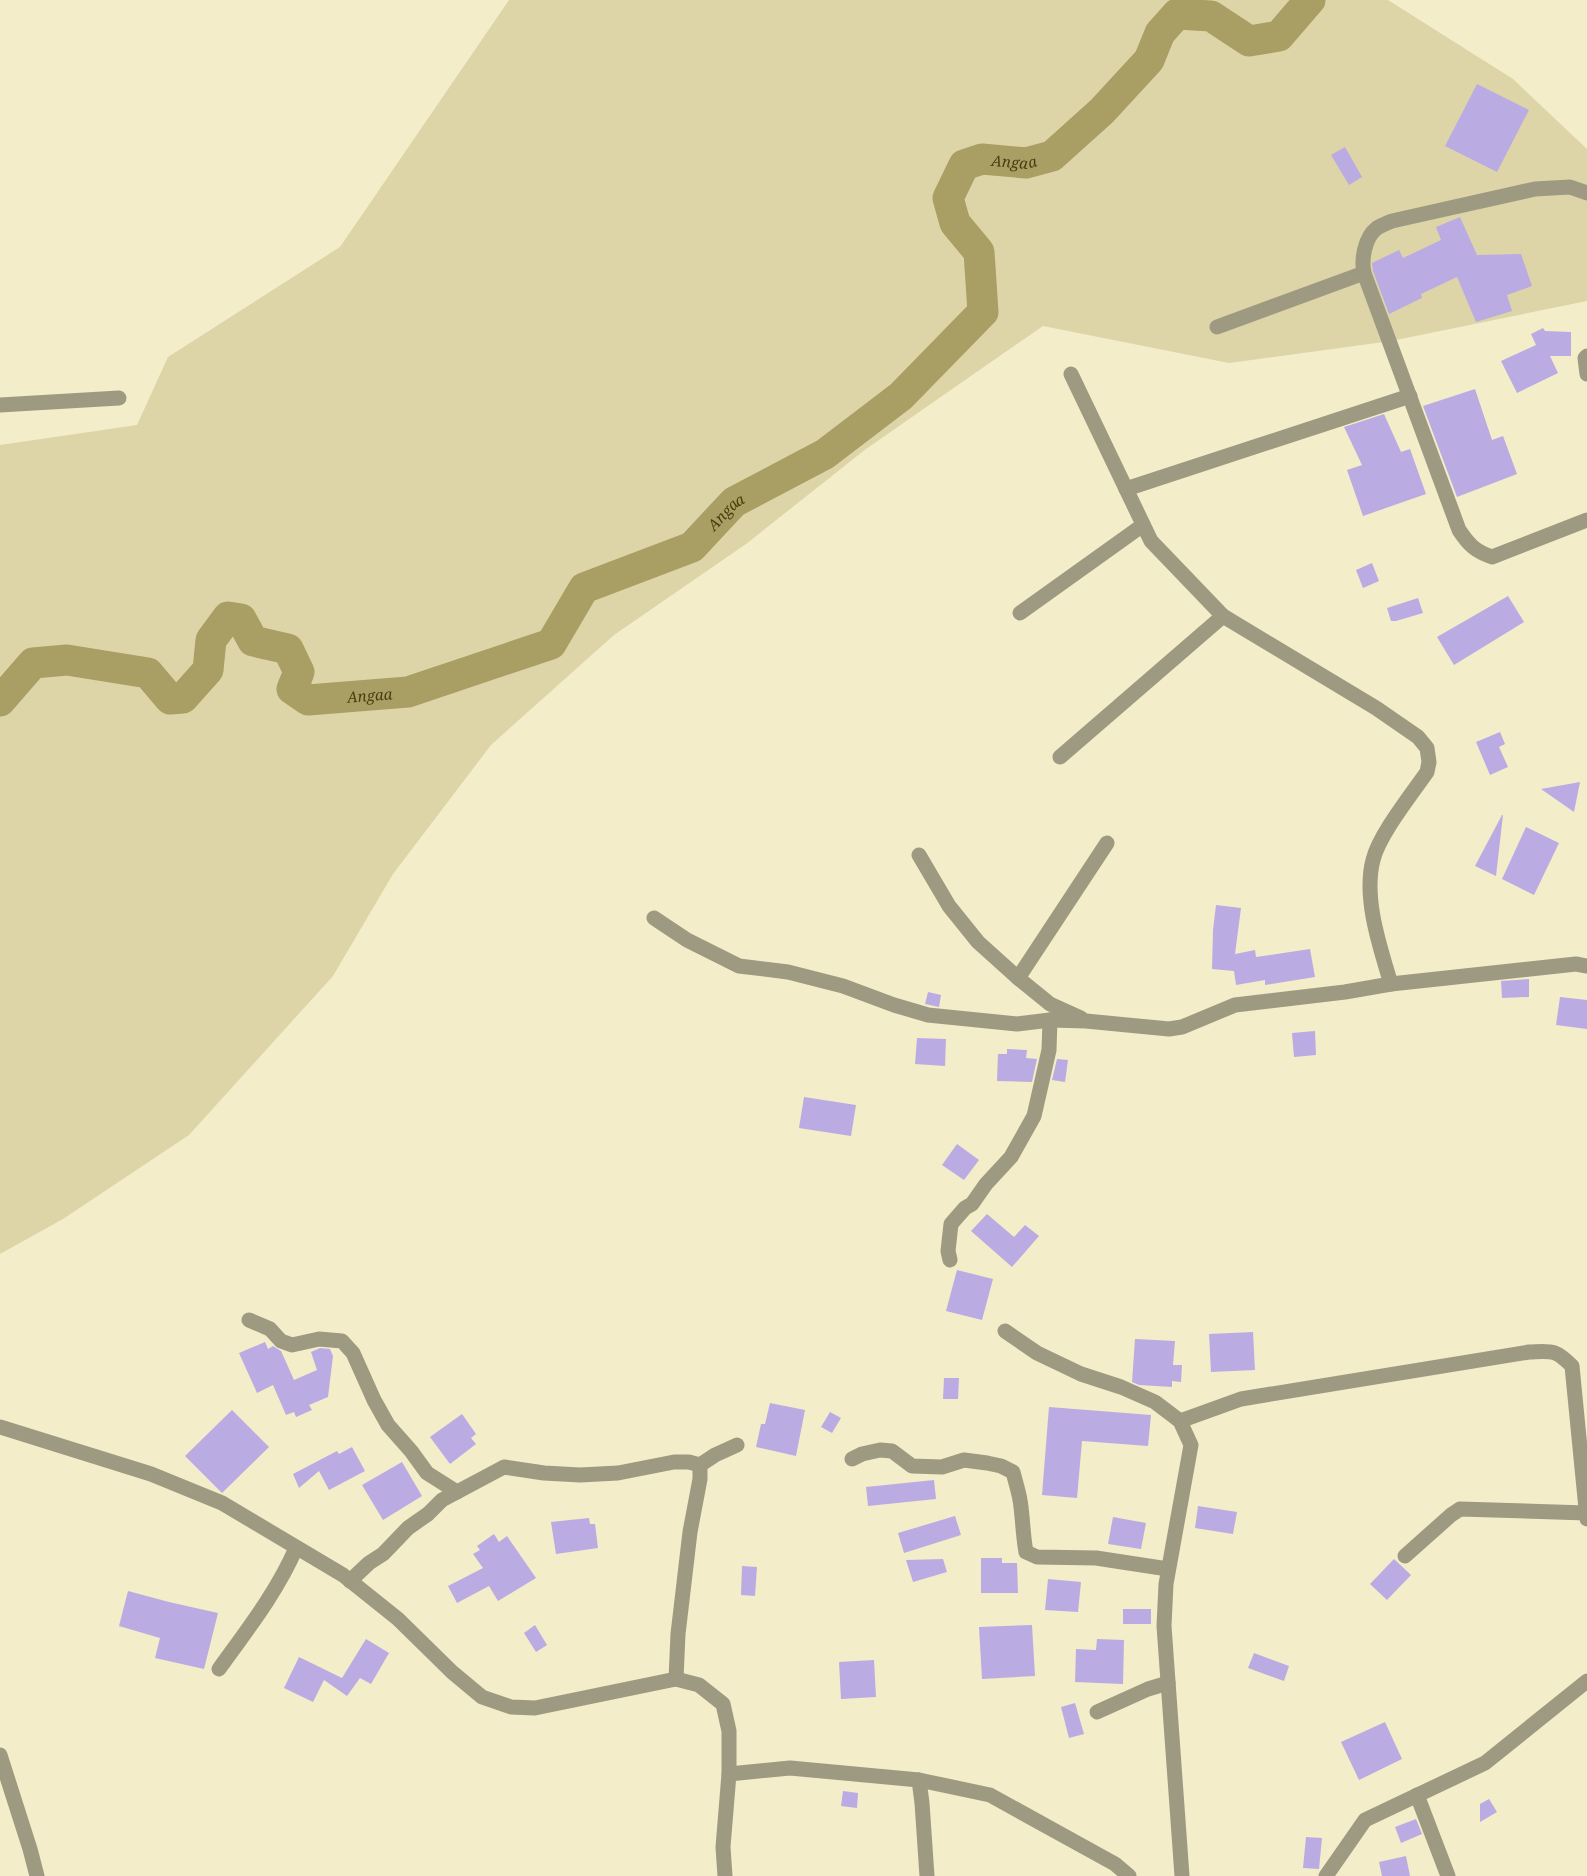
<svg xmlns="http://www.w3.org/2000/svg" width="1587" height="1876" viewBox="0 0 1587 1876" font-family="'Noto Serif',serif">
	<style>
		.green { fill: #ddd5a8 }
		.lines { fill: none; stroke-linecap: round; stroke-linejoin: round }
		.river { stroke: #a99e63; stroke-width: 31 }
		.building { fill: #bbabe3 }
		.street { stroke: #9e9a81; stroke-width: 15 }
		.labels { text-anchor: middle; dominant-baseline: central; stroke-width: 4.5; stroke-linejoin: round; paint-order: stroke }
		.water-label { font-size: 15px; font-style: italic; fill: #473e0e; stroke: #fefae5 }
	</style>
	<rect width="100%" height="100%" fill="#f3edca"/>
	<polygon class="green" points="509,0 1388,0 1513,79 1587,149 1587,301 1391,341 1229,363 1043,326 866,449 746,544 614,635 491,745 393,874 333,976 189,1135 63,1219 0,1254 0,445 137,425 168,357 340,247"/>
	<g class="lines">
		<path class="river" id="s1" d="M0 701 33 663 67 660 148 673 170 699 183 698 208 670 211 640 228 617 241 619 253 641 288 649 299 672 292 689 308 700 408 692 551 644 584 588 692 547 734 502 825 454 901 396 983 312 979 252 955 223 948 198 964 165 982 159 1026 163 1052 156 1102 111 1149 60 1160 33 1177 14 1211 16 1249 41 1279 36 1310 0"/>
	</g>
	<g class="building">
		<polygon points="1477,84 1529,110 1497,172 1445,146"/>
		<polygon points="1345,147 1362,177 1349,185 1331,155"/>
		<polygon points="1460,217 1477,255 1521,254 1532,286 1507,295 1512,311 1476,322 1457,277 1421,294 1422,298 1389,314 1373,271 1372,263 1399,250 1403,258 1441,240 1436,227"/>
		<polygon points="1543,328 1545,331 1571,332 1571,356 1550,356 1558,373 1517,393 1501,361 1536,345 1531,334"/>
		<polygon points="1475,389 1492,440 1503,436 1517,474 1457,497 1423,406"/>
		<polygon points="1384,414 1401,452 1410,449 1426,494 1363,516 1347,470 1362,465 1344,427"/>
		<polygon points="1372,563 1379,581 1363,588 1356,570"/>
		<polygon points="1508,596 1524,622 1454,665 1437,637"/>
		<polygon points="1418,598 1423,613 1396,621 1391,621 1387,608"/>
		<polygon points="1500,732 1505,744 1499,747 1508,767 1490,775 1476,742"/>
		<polygon points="1580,782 1574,812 1541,789"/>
		<polygon points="1502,815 1503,815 1496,876 1475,866"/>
		<polygon points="1526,827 1559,843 1534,895 1502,879"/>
		<polygon points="1216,905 1241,908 1235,954 1255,950 1256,957 1310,949 1315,977 1265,985 1265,980 1236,985 1234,971 1212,969 1213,930"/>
		<polygon points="1529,979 1529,997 1502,998 1501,981"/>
		<polygon points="928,992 941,995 939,1007 925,1004"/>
		<polygon points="1560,997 1587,1000 1587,1029 1556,1025"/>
		<polygon points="1315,1031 1316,1055 1294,1057 1292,1033"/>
		<polygon points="917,1038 946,1039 945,1066 915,1064"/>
		<polygon points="1007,1049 1027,1050 1026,1058 1037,1059 1032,1082 997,1081 998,1054 1007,1054"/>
		<polygon points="1057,1059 1068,1060 1065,1082 1052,1080"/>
		<polygon points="804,1097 856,1105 851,1136 799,1128"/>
		<polygon points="957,1144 979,1160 964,1180 942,1165"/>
		<polygon points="987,1214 1014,1237 1025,1225 1039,1236 1012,1267 971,1231"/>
		<polygon points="957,1270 993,1279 982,1320 946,1311"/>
		<polygon points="1253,1332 1255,1370 1211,1372 1209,1334"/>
		<polygon points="1135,1339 1175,1341 1173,1365 1182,1365 1181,1382 1172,1381 1172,1387 1139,1385 1132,1382"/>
		<polygon points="265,1342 268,1349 273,1346 281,1351 294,1380 317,1370 311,1352 320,1348 330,1349 333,1356 328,1397 309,1405 312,1410 296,1417 294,1412 286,1415 273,1385 257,1393 239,1353"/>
		<polygon points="944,1378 959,1378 958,1399 943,1399"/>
		<polygon points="770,1403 805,1410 796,1456 756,1447 761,1424 765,1424"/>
		<polygon points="1049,1407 1151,1415 1148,1446 1082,1441 1077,1498 1042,1495"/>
		<polygon points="232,1410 269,1447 222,1493 185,1456"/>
		<polygon points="830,1412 841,1418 832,1433 821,1427"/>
		<polygon points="462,1414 476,1434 471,1438 476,1444 450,1464 430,1437"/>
		<polygon points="352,1447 365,1471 329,1490 319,1471 299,1488 293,1474 337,1451 339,1454"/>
		<polygon points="402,1462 422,1496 383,1520 362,1485"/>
		<polygon points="934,1480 936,1499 868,1506 866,1487"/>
		<polygon points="1198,1506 1237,1512 1233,1534 1195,1528"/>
		<polygon points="955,1516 961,1535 904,1553 898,1533"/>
		<polygon points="1113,1517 1146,1523 1141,1549 1108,1544"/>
		<polygon points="589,1518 590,1524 595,1524 598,1548 556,1554 551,1522"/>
		<polygon points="494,1534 499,1542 507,1536 536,1578 498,1601 489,1586 457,1603 448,1586 483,1568 473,1554 480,1550 477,1546"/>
		<polygon points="981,1558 1002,1558 1002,1563 1017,1563 1018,1593 981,1593"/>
		<polygon points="943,1559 947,1572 913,1582 906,1560"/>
		<polygon points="1394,1559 1411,1575 1387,1600 1370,1584"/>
		<polygon points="742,1566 757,1567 755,1596 741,1595"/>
		<polygon points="1048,1579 1081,1582 1078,1612 1045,1610"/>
		<polygon points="128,1591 169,1602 218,1613 204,1669 155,1658 160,1638 119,1626"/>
		<rect x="1123" y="1609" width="28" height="15"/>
		<polygon points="535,1625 547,1645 536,1652 524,1633"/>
		<polygon points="1032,1625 1035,1676 982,1679 979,1627"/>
		<polygon points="366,1639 389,1653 371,1684 360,1678 347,1696 324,1680 313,1702 284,1688 299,1657 342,1678"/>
		<polygon points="1097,1639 1124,1640 1123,1684 1075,1682 1076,1649 1096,1650"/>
		<polygon points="1254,1653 1289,1666 1284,1681 1248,1668"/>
		<polygon points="874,1660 876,1697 841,1699 839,1662"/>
		<polygon points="1075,1703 1084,1734 1069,1738 1061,1707"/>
		<polygon points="1385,1722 1402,1759 1359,1780 1341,1742"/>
		<polygon points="843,1791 858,1793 857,1808 841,1806"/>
		<polygon points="1489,1799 1497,1812 1480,1822 1480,1804"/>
		<polygon points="1416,1819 1422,1834 1401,1843 1395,1827"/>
		<polygon points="1306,1837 1322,1838 1319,1869 1303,1868"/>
		<polygon points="1406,1856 1410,1876 1382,1876 1379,1862"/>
	</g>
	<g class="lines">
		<g class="street">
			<path d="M1587 193 1570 187 1535 189 1392 221C1387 223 1382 225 1377 228 1365 237 1361 259 1364 273L1459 530C1469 545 1475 551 1492 557L1587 520"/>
			<polyline points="1217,327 1364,273"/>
			<polyline points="1587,356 1585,358 1587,374"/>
			<path d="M1071 374 1151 541 1223 616 1376 708 1418 737 1427 748 1429 762 1427 772C1411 795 1379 835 1373 860 1363 898 1380 947 1391 984"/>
			<polyline points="0,405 119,398"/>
			<polyline points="1126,489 1410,396"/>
			<polyline points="1020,613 1143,525"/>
			<polyline points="1060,757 1223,616"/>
			<polyline points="919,855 949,906 978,942 1018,978 1050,1004 1081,1018"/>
			<polyline points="654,918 687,940 739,966 788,972 843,986 894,1005 928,1015 1017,1024 1050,1020 1086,1021 1169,1029 1182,1027 1235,1005 1345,992 1391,984 1576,964 1587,966"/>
			<polyline points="1018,978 1107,843"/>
			<polyline points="950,1260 948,1251 951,1224 965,1208 972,1204 986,1184 1011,1157 1034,1116 1049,1050 1050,1020"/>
			<polyline points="249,1320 270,1329 281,1341 292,1345 319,1339 342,1341 353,1353 374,1400 388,1425 411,1451 427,1473 457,1492"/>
			<polyline points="1005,1331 1037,1353 1081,1374 1121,1387 1155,1402 1180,1421 1191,1445 1166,1584 1164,1626 1182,1876"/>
			<path d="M1180 1421 1241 1399 1529 1352C1552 1351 1555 1349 1572 1366L1587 1519"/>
			<polyline points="0,1427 151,1474 222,1503 343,1575 398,1619 452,1672 482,1697 511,1707 535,1708 676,1679 699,1685 723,1704 729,1731 729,1774 723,1847 725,1876"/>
			<path d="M852 1459 862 1454 880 1450 892 1451 912 1466 942 1467 964 1460 987 1463 1001 1466 1013 1472C1016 1484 1020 1495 1021 1507 1023 1523 1023 1536 1026 1552L1037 1557 1096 1558 1168 1569"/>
			<polyline points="1405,1556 1451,1515 1460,1509 1587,1513"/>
			<polyline points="350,1581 369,1563 383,1554 408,1528 428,1514 442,1500 504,1467 544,1473 580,1475 618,1473 674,1462 689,1462 700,1465"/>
			<path d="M219 1669C247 1630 277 1592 296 1548"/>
			<polyline points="676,1679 678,1634 690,1532 700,1479 700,1465 715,1455 737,1445"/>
			<polyline points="1097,1712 1148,1689 1168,1683"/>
			<polyline points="0,1755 30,1849 37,1876"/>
			<polyline points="729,1774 790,1768 919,1780 990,1795 1115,1864 1129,1876"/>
			<polyline points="919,1780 922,1803 927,1876"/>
			<polyline points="1417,1795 1448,1876"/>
			<polyline points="1326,1876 1365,1820 1485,1763 1587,1681"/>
		</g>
	</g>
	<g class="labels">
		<g class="water-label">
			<text stroke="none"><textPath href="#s1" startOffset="1468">Angaa</textPath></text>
			<text stroke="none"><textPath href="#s1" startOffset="928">Angaa</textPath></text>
			<text stroke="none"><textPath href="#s1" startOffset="509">Angaa</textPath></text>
		</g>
	</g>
</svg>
